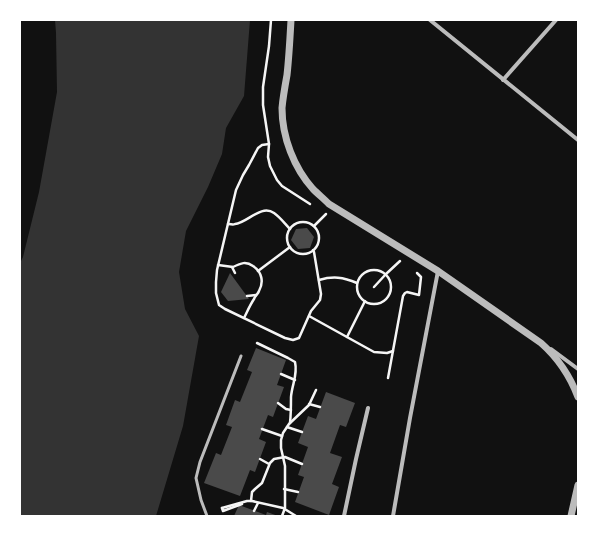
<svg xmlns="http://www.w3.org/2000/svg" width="598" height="536" viewBox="0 0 598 536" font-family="'Varela Round',sans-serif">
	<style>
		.water { fill: #333 }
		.building { fill: #4a4a4a }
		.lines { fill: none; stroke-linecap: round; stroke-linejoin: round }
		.path { stroke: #f5f5f5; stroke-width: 2.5 }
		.service { stroke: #bcbcbc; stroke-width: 3 }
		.minor { stroke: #bcbcbc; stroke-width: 4 }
		.tertiary { stroke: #bcbcbc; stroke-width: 7 }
	</style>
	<rect width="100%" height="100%" fill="#111"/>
	<polygon class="water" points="55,20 250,20 244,96 226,128 222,154 208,187 186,231 179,272 185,309 199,336 183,426 156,516 20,516 20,263 23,257 39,192 57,92 56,33"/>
	<g class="building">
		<polygon points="307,228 314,237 310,248 298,249 291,240 296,229"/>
		<polygon points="230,273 249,299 228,301 221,292"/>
		<polygon points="256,348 286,360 277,385 284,387 273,417 268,415 259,439 266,442 255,472 250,470 240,496 204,483 216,453 221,455 232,427 226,425 235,400 240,402 252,372 247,370"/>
		<polygon points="326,392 355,403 346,427 340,425 330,453 342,457 332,484 339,487 329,515 295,502 304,477 298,475 308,447 298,443 308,416 316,419"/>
		<polygon points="239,505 266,515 267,512 278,516 234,516"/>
	</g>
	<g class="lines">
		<g class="path">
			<polyline points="271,20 269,46 263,87 263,105 269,144 268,157 270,166 277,180 282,186 310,204"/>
			<polyline points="269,144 262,145 258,148 249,165 243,175 236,190 217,270 216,282 216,293 219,305 225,309 285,338 293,340 299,338 311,311 320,300 321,294 314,252 313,250"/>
			<circle cx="303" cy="238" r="16"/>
			<path d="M228 224C231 224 233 225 235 224 247 223 261 204 274 213 280 217 285 224 290 229"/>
			<polyline points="314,226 326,214"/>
			<path d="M218 265 233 267C241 263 246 261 253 266 262 272 264 282 259 291 258 294 255 296 254 299 250 305 247 312 244 318"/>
			<polyline points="232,267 235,273"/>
			<circle cx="374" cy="287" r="17"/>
			<polyline points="258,271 290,247"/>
			<path d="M319 280C333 276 343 277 357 283"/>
			<polyline points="374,287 386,274 400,261"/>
			<polyline points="247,296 256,295"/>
			<polyline points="309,316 374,352 387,353 393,351"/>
			<polyline points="347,337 365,301"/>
			<path d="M257 343 288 358 295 362C298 375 292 384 291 397 291 405 291 414 290 423"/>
			<polyline points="281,374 295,380"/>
			<polyline points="388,378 403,296 405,293 407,292 419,295 421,277 417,273"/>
			<polyline points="278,403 286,409 291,410"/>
			<polyline points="309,404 320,407"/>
			<polyline points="287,427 302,432"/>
			<polyline points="262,429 282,436"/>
			<polyline points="260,459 269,464"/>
			<polyline points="284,489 298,492"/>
			<polyline points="251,501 252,492 255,489 262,483 270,463 274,459 285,457 302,464"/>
			<polyline points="222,508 247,501 252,501 283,508 296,516"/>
			<polyline points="222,508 223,511 242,504"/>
			<polyline points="254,511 258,503"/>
			<polyline points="282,516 285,508 285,466 281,448 281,440 283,433 289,424 309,405 316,390"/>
		</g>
		<polyline class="service" points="207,516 201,500 196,478 200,462 241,356"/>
		<g class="minor">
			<polyline points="430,20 578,140"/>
			<polyline points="503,80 556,20"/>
			<polyline points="551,349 578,369"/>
			<polyline points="344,516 356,459 368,408"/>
			<polyline points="393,516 410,418 438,271"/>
		</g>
		<g class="tertiary">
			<path d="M291 20C290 38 289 57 287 75 285 86 283 97 282 108 282 137 294 168 313 189 318 194 324 199 329 204L438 271 541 343C558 358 570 376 578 397"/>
			<polyline points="571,516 578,485"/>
		</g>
	</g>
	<rect width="598" height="536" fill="none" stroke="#ffffff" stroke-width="42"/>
</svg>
